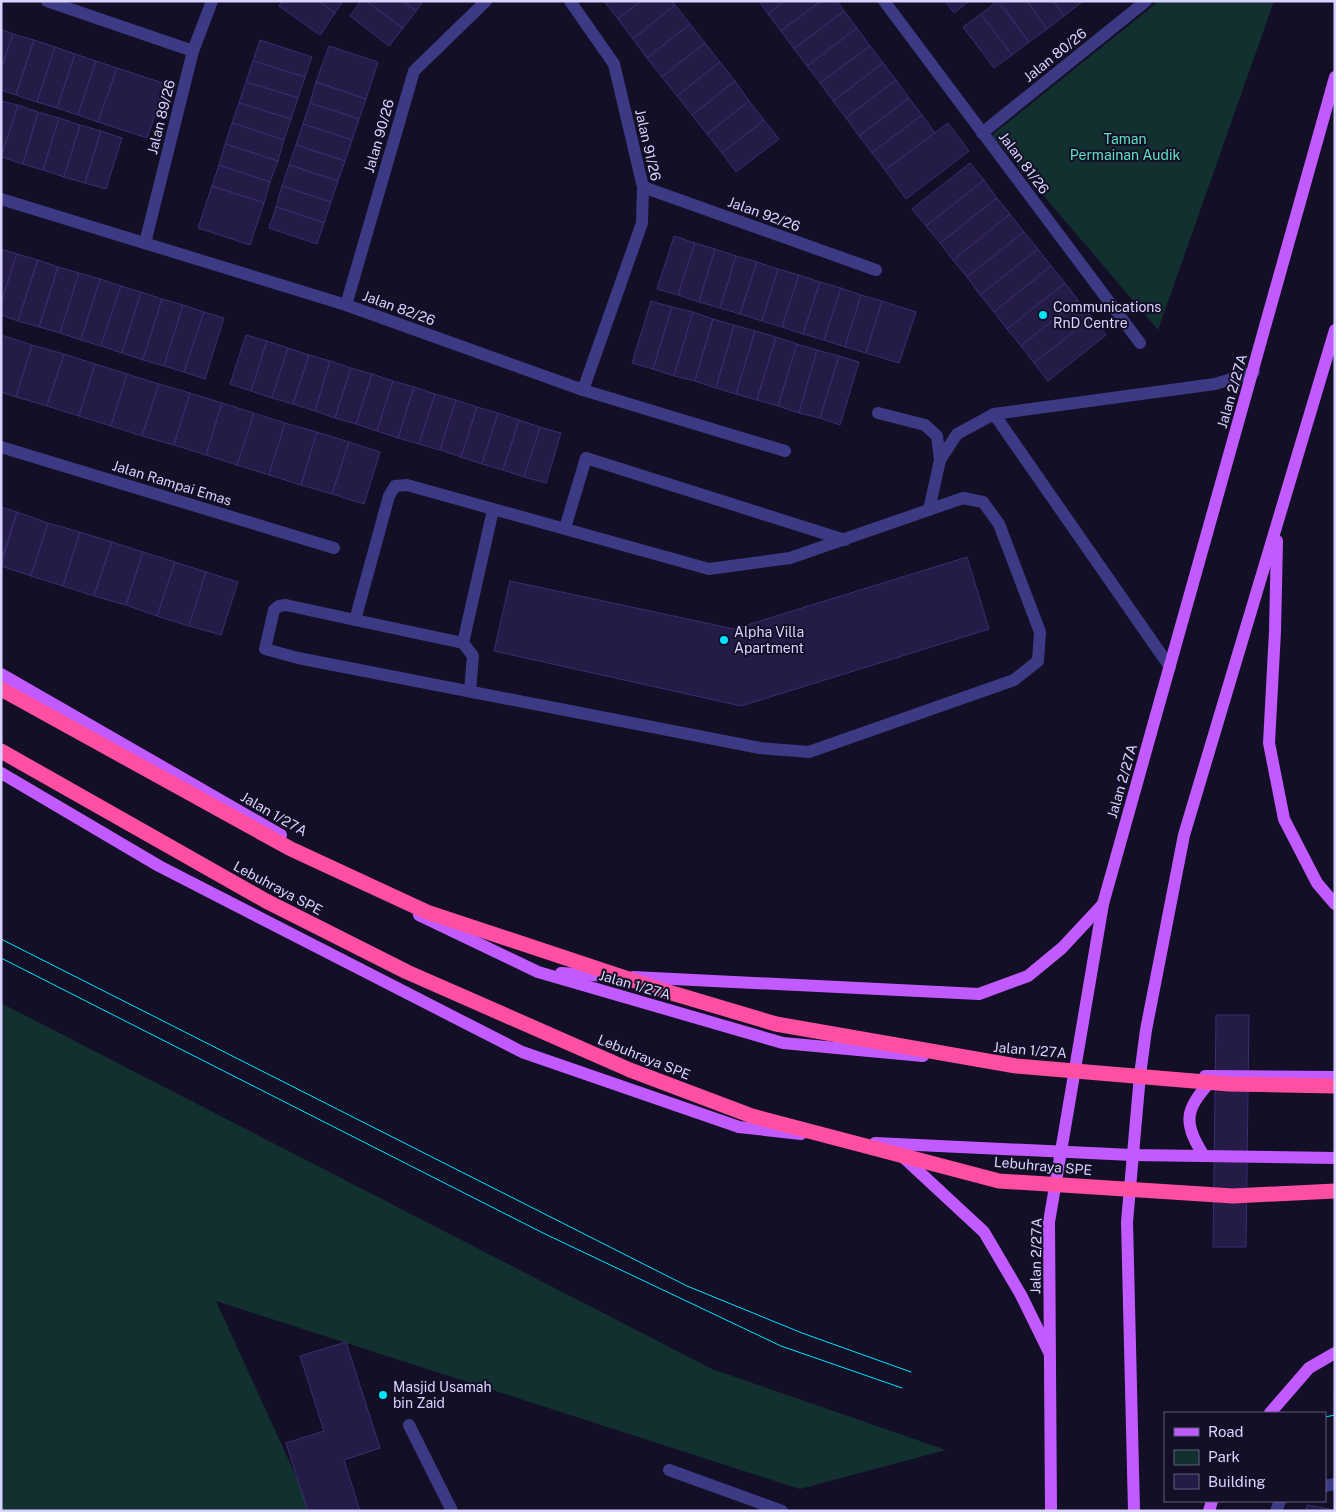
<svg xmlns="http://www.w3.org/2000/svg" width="1336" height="1512" viewBox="0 0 1336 1512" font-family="'Public Sans',sans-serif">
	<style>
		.green { fill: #12302f }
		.building { fill: #241b47; stroke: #3b2d73 }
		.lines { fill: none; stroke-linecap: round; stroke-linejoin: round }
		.minor { stroke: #3d3a85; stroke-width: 12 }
		.major { stroke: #c25bff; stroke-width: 12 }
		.highway { stroke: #ff4fa3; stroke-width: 15 }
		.tram { stroke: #00e5ff; stroke-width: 1 }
		.poi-dot { fill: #00e5ff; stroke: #130f26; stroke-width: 2 }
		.labels { text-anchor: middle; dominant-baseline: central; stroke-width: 4; stroke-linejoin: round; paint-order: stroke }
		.street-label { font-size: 14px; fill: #d9d4ff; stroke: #130f26 }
		.park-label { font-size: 14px; fill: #5fe0c0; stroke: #130f26 }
		.poi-label { font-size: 14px; fill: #d9d4ff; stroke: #130f26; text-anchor: start }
	</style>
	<rect width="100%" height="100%" fill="#130f26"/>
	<g class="green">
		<polygon points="1159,1 1274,1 1158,330 992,135"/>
		<polygon points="1,1003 712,1369 946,1450 800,1489 216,1301 312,1511 1,1511"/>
	</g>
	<g class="building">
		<polygon points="282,1 318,1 335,13 320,35 279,6"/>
		<polygon points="318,1 343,1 335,13"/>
		<polygon points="361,1 366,1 403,28 389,46 350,16"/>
		<polygon points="366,1 403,1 416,11 403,28"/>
		<polygon points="403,1 423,1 416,11"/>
		<polygon points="604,1 641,1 618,19"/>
		<polygon points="641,1 672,1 675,5 633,39 618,19"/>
		<polygon points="759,1 784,1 768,14"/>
		<polygon points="784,1 821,1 781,31 768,14"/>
		<polygon points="821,1 837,1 844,11 794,49 781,31"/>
		<polygon points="945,1 969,1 954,13"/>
		<polygon points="997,1 1029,42 1012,55 981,14"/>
		<polygon points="999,1 1027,1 1047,29 1029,42"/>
		<polygon points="1027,1 1054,1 1064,16 1047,29"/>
		<polygon points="1054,1 1081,1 1082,2 1064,16"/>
		<polygon points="675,5 690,24 647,58 633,39"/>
		<polygon points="844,11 857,28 807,66 794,49"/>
		<polygon points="981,14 1012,55 994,68 963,27"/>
		<polygon points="690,24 705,43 662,77 647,58"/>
		<polygon points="857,28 870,46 820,83 807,66"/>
		<polygon points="1,29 13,34 1,70"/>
		<polygon points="13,34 34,40 16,95 1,90 1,70"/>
		<polygon points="34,40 55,47 37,102 16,95"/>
		<polygon points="260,40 312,57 305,77 253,61"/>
		<polygon points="705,43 720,62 677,96 662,77"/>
		<polygon points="329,46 378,62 366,99 316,82"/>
		<polygon points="870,46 883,63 833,101 820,83"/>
		<polygon points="55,47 75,54 57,108 37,102"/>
		<polygon points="75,54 96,61 78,115 57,108"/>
		<polygon points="96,61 117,68 98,122 78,115"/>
		<polygon points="253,61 305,77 298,98 246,82"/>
		<polygon points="720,62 735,81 692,115 677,96"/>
		<polygon points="883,63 896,80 846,118 833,101"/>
		<polygon points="117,68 166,84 147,138 98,122"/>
		<polygon points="896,80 909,98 859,136 846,118"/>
		<polygon points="735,81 749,101 707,134 692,115"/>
		<polygon points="246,82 298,98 291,119 239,103"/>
		<polygon points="316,82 366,99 359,119 310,103"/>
		<polygon points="909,98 922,115 872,153 859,136"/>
		<polygon points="1,101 18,105 1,157"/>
		<polygon points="749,101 764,120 722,153 707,134"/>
		<polygon points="239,103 291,119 284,140 232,123"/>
		<polygon points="310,103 359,119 352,140 303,124"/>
		<polygon points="18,105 38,112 23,164 1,157"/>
		<polygon points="38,112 59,118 43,170 23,164"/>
		<polygon points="922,115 935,133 885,170 872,153"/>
		<polygon points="59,118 80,125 64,177 43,170"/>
		<polygon points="764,120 779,139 736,172 722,153"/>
		<polygon points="232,123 284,140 278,161 225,144"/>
		<polygon points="948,123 969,151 906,199 885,170"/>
		<polygon points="303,124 352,140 345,161 296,145"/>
		<polygon points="80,125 101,131 85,183 64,177"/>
		<polygon points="101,131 122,138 106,189 85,183"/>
		<polygon points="225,144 278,161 270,182 219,165"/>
		<polygon points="296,145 345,161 338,181 289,165"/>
		<polygon points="970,163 984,180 926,226 912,209"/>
		<polygon points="219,165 270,182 264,203 212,186"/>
		<polygon points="289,165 338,181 331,202 282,186"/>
		<polygon points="984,180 997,198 940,243 926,226"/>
		<polygon points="212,186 264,203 250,245 198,228"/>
		<polygon points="282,186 331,202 324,223 276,207"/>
		<polygon points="997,198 1010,214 953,260 940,243"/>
		<polygon points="276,207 324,223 317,244 269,228"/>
		<polygon points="1010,214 1024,232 967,277 953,260"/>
		<polygon points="1024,232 1038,249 980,295 967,277"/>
		<polygon points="674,236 695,243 678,295 657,289"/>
		<polygon points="695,243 715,249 699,302 678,295"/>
		<polygon points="1,249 17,254 1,303"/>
		<polygon points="715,249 736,256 720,308 699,302"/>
		<polygon points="1038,249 1051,266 994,312 980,295"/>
		<polygon points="17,254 38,260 18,321 1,315 1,303"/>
		<polygon points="736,256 757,262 740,314 720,308"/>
		<polygon points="38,260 58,267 39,327 18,321"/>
		<polygon points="757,262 778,269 762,321 740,314"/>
		<polygon points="1051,266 1065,283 1007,329 994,312"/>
		<polygon points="58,267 79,273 60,333 39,327"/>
		<polygon points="778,269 799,275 782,327 762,321"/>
		<polygon points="79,273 100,279 81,340 60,333"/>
		<polygon points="799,275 820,282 803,334 782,327"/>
		<polygon points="100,279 121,286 101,346 81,340"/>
		<polygon points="820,282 841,288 824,340 803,334"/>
		<polygon points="1065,283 1078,300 1021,346 1007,329"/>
		<polygon points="121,286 141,292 122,353 101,346"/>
		<polygon points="841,288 861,295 845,347 824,340"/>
		<polygon points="141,292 162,299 143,360 122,353"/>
		<polygon points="861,295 882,301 866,353 845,347"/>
		<polygon points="162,299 183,305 164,366 143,360"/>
		<polygon points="1078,300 1092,317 1034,363 1021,346"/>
		<polygon points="651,301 672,307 653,369 632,363"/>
		<polygon points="882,301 916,312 899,363 866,353"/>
		<polygon points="183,305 204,312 184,372 164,366"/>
		<polygon points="672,307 693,312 674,376 653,369"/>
		<polygon points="204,312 224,318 205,379 184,372"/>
		<polygon points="693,312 713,319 695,381 674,376"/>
		<polygon points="1092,317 1106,335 1048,381 1034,363"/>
		<polygon points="713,319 734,325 716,388 695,381"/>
		<polygon points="734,325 755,331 736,394 716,388"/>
		<polygon points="755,331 776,337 757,400 736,394"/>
		<polygon points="1,335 32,345 16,397 1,392"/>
		<polygon points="246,335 267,341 251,391 230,384"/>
		<polygon points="776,337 797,344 778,406 757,400"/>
		<polygon points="267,341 288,348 272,398 251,391"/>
		<polygon points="797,344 817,350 799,413 778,406"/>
		<polygon points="32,345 64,354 47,406 16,397"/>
		<polygon points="288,348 309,355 293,404 272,398"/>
		<polygon points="817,350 839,356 820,418 799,413"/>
		<polygon points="64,354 95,364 79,416 47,406"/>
		<polygon points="309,355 330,361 315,411 293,404"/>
		<polygon points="839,356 859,362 840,425 820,418"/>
		<polygon points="330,361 351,368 335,418 315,411"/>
		<polygon points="95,364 127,374 111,426 79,416"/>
		<polygon points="351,368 372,374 356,424 335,418"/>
		<polygon points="127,374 159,384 142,436 111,426"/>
		<polygon points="372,374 393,381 377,431 356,424"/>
		<polygon points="393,381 414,387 398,438 377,431"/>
		<polygon points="159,384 190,393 174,445 142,436"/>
		<polygon points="414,387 435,394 419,444 398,438"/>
		<polygon points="190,393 222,403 206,455 174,445"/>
		<polygon points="435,394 456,400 440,450 419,444"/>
		<polygon points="456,400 477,407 461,457 440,450"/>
		<polygon points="222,403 254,413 237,465 206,455"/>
		<polygon points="477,407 498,413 482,464 461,457"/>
		<polygon points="254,413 285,423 269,475 237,465"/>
		<polygon points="498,413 519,420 503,470 482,464"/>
		<polygon points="519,420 540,427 524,477 503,470"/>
		<polygon points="285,423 317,432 301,485 269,475"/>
		<polygon points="540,427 561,433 546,483 524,477"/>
		<polygon points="317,432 349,442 332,494 301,485"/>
		<polygon points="349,442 380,452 364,504 332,494"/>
		<polygon points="1,507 17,512 1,561"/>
		<polygon points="17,512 48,523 31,576 1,566"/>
		<polygon points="48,523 80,532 63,586 31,576"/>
		<polygon points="80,532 112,542 94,596 63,586"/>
		<polygon points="112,542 143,552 126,605 94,596"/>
		<polygon points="143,552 175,562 157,616 126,605"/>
		<polygon points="967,557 989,629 741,706 494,651 510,581 734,629"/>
		<polygon points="175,562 206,572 189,626 157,616"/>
		<polygon points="206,572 238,582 221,635 189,626"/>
		<polygon points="1216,1015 1249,1015 1246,1247 1213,1247"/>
		<polygon points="346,1342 380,1448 344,1460 360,1511 308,1511 286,1443 324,1431 300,1356"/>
		<polygon points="1307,1505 1335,1510 1335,1511 1306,1511"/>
	</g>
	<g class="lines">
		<g class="minor">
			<polyline points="47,1 193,51"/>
			<polyline points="570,1 614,64 643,187 642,223 583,390"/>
			<polyline points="884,1 1140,343"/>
			<polyline points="982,133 1146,1"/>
			<polyline points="643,187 876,270"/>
			<polyline points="1,199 346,305 583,390 785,451"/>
			<polyline points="145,243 193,51 212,1"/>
			<polyline points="346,305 414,71 486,1"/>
			<polyline points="878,413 925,425 937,436 940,460"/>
			<polyline points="994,414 1170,667"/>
			<polyline points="1,447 334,548"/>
			<polygon points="407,485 709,569 790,558 963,498 983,502 999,524 1040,632 1038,661 1014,680 809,752 760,748 298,658 265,649 274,610 279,606 286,605 355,620 389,496 395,486"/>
			<polyline points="929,510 940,460 957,434 994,414 1215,384 1254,372"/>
			<polyline points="565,528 586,458 845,540"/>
			<polyline points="355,620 463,643"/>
			<polyline points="470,691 473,656 463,643 493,510"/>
			<polyline points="409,1425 452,1511"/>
			<polyline points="669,1470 782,1511"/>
			<polyline points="1325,1486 1335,1484"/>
			<polyline points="1276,1511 1280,1501"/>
		</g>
		<g class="major">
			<polyline points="1277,541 1275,631 1269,743 1284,819 1317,883 1335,904"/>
			<polyline points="1,674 281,835"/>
			<polyline points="1,773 159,866 522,1052 739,1127 801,1134"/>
			<polyline points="419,915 538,972 783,1043 923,1056"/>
			<polyline points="561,973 608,976"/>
			<polyline points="633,977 979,994 1028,976 1062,948 1103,904"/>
			<polyline points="1205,1076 1335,1077"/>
			<polyline points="875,1143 1132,1155 1335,1158"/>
			<polyline points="901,1155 984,1232 1021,1295 1049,1352"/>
			<path d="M1204 1156C1180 1118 1187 1108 1215 1076"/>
			<polyline points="1270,1413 1309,1368 1335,1353"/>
			<polyline points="1051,1511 1049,1222 1103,904 1335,77"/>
			<polyline points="1134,1511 1127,1222 1140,1075 1146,1030 1184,835 1335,330"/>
			<polyline points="1209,1511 1212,1501"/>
		</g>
		<g class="highway">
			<polyline points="1,689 291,849 427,912 665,991 776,1024 1016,1066 1229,1084 1335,1086"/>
			<polyline points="1,751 266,901 407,972 630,1070 752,1116 999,1181 1233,1196 1335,1191"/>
		</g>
		<g class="tram">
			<polyline points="1,939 687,1286 802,1333 911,1372"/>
			<polyline points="1,958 543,1233 781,1346 902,1388"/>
			<polyline points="1334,1396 1335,1396"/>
			<polyline points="1325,1417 1335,1415"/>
		</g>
	</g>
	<g class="poi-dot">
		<circle cx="1043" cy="315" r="5"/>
		<circle cx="724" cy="640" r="5"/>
		<circle cx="383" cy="1395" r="5"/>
	</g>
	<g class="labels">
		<g class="street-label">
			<text transform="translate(1055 55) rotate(-39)">Jalan 80/26</text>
			<text transform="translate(161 117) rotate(-76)">Jalan 89/26</text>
			<text transform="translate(379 136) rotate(-74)">Jalan 90/26</text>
			<text transform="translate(648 145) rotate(77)">Jalan 91/26</text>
			<text transform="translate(1024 163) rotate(53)">Jalan 81/26</text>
			<text transform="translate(764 214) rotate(20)">Jalan 92/26</text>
			<text transform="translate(399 308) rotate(20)">Jalan 82/26</text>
			<text transform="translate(1232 391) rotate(-74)">Jalan 2/27A</text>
			<text transform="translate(172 483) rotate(17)">Jalan Rampai Emas</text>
			<text transform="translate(1122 781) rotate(-74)">Jalan 2/27A</text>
			<text transform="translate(274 814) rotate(30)">Jalan 1/27A</text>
			<text transform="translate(278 888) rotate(28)">Lebuhraya SPE</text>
			<text transform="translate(635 985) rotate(16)">Jalan 1/27A</text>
			<text transform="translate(1030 1050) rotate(5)">Jalan 1/27A</text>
			<text transform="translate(644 1057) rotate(22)">Lebuhraya SPE</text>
			<text transform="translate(1043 1166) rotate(5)">Lebuhraya SPE</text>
			<text transform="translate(1036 1256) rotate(-89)">Jalan 2/27A</text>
		</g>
		<g class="park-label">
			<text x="1125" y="139">Taman<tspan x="1125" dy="16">Permainan Audik</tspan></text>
		</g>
		<g class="poi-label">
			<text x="1053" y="307">Communications<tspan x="1053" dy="16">RnD Centre</tspan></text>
			<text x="734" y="632">Alpha Villa<tspan x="734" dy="16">Apartment</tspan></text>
			<text x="393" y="1387">Masjid Usamah<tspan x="393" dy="16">bin Zaid</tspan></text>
		</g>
	</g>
	<rect width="1336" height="1512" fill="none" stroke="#d9d4ff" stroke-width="5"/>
	<rect x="1164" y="1412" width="162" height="90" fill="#130f26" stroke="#625e7d"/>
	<rect x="1174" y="1428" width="25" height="8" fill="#c25bff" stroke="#625e7d"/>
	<text x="1208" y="1437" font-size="15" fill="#d9d4ff">Road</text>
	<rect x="1174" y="1450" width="25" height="15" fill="#12302f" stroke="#625e7d"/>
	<text x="1208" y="1462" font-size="15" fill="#d9d4ff">Park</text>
	<rect x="1174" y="1474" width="25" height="15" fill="#241b47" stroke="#625e7d"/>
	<text x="1208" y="1487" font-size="15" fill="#d9d4ff">Building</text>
</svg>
